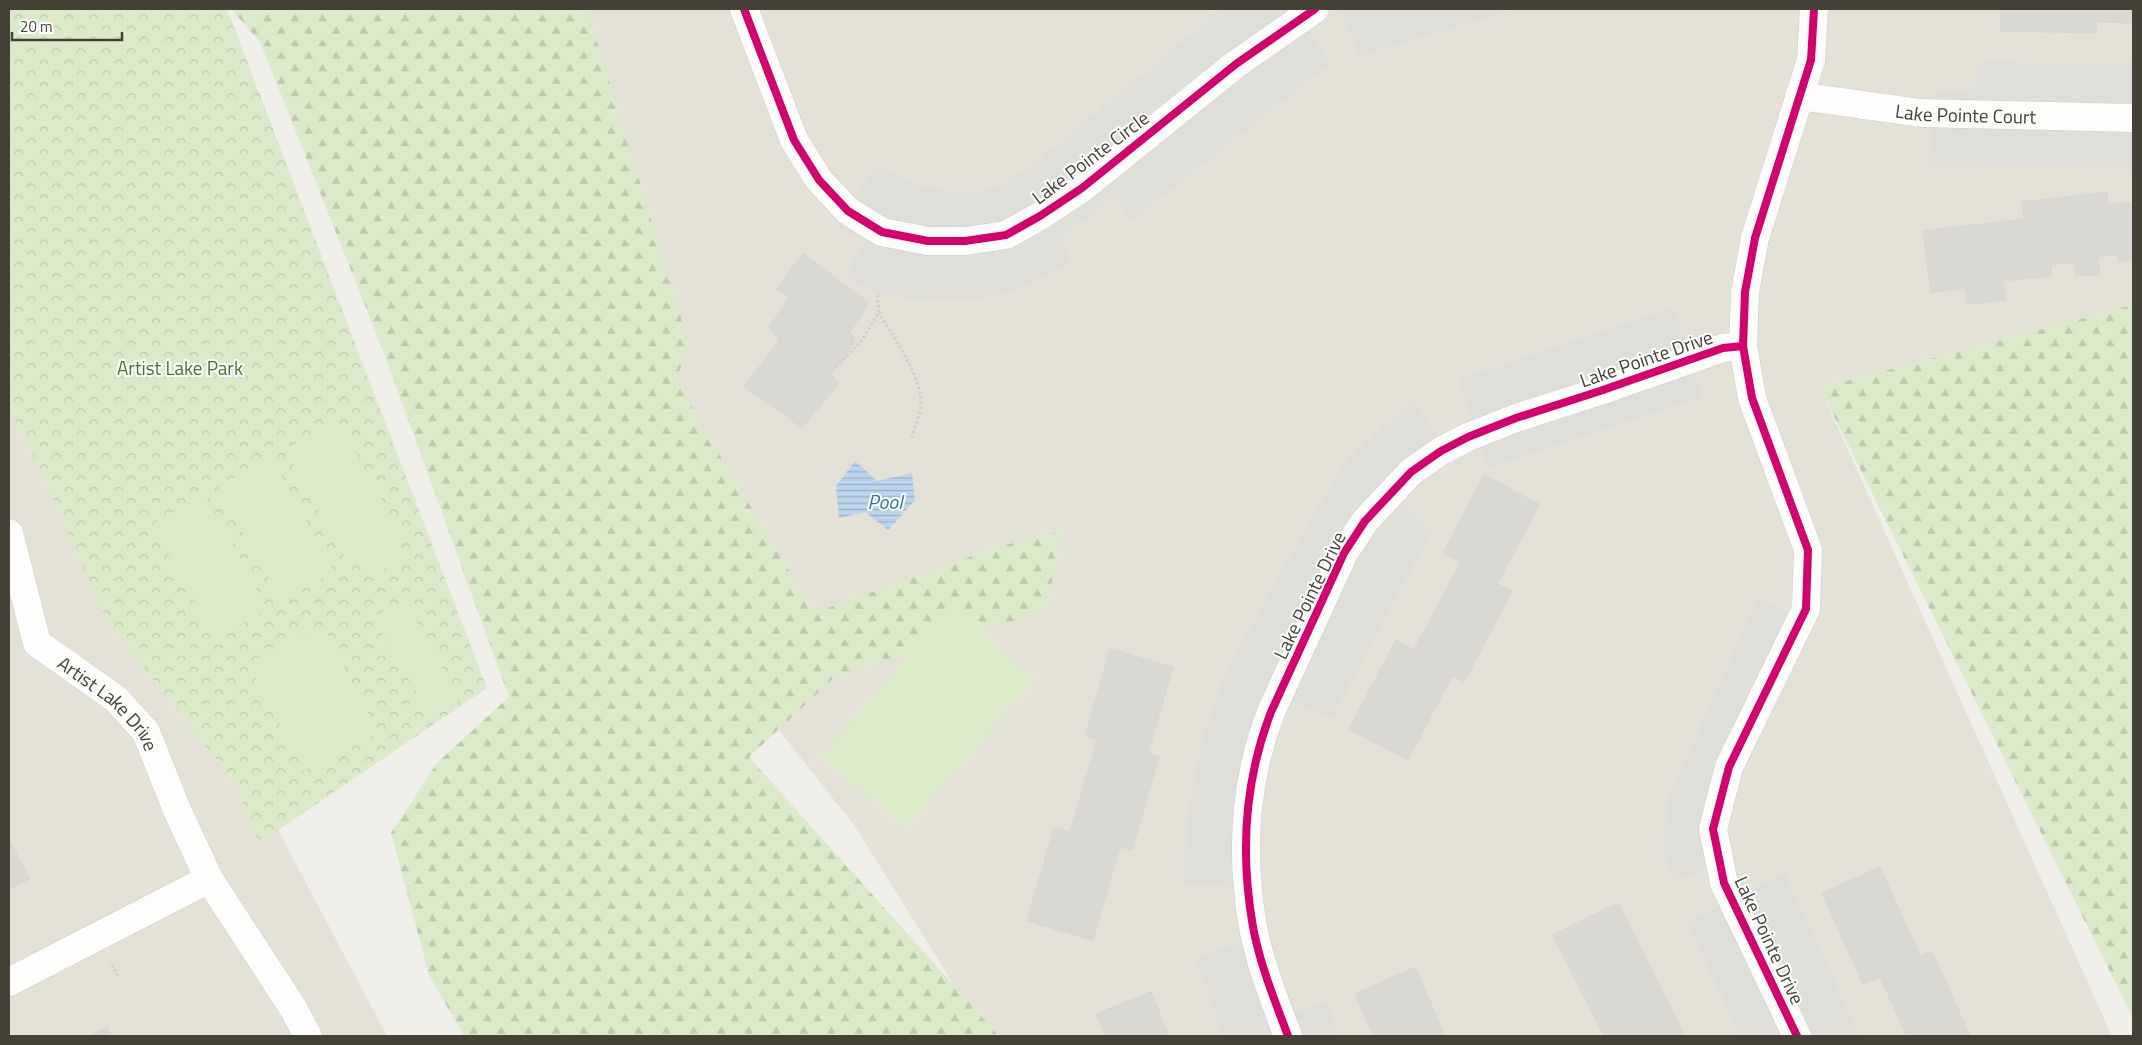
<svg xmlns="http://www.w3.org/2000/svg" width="2142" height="1045" viewBox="0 0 2142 1045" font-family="'Titillium Web',sans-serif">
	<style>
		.residential { fill: #e4e1d6 }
		.forest { fill: url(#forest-firs) }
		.park { fill: url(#park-crowns) }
		.pitch { fill: #dbebc9 }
		.parking { fill: #dfded9 }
		.water { fill: url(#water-rules) }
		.building { fill: #dad8d2; stroke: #d8d6cf }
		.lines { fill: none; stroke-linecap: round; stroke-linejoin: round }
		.minor-casing { stroke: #ceccc7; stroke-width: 29 }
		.path { stroke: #d1cecb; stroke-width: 3; stroke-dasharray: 2.5 2.5; stroke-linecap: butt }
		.minor { stroke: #fdfdfc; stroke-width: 28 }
		.cycleway-casing { stroke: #fff; stroke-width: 11 }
		.cycleway { stroke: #d6006c; stroke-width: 8 }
		.labels { text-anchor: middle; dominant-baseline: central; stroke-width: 4; stroke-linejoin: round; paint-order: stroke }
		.street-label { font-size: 19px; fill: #464136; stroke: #fff }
		.park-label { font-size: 19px; fill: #417729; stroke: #fff }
		.water-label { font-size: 20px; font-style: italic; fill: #2f72b1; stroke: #fff }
	</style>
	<defs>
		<pattern id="forest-firs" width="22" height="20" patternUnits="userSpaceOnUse" patternTransform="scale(1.25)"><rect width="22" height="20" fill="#dbebc9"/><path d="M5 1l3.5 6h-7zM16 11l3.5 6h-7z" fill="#bdcbad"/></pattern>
		<pattern id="park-crowns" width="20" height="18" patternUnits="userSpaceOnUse" patternTransform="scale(1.25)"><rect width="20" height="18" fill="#dbebc9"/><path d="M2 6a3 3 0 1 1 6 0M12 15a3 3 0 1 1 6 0" fill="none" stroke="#bdcbad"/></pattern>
		<pattern id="water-rules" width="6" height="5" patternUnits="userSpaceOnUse" patternTransform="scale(1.25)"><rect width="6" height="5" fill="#bad6ee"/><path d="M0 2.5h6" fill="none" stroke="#99afc2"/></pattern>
	</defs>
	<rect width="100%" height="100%" fill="#f0efe9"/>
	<g class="residential">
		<polygon points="521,9 2133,9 2133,305 1820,388 2112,1036 986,1036 854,825 667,589"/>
		<polygon points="9,322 387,1036 9,1036"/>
	</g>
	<g class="forest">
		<polygon points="231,9 587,9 689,344 676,381 814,613 997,547 1062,531 1046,611 837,675 749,757 999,1036 464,1036 429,975 391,833 437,763 509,697 382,348 260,42"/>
		<polygon points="2133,305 2133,1018 1820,388"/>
	</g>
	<polygon class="park" points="9,9 227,9 487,688 258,844 237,786 106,619 46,481 9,409"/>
	<g class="pitch">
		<polygon points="338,420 401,534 392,540 402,559 373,575 362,556 348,563 285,449"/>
		<polygon points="271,457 334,572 281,601 218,487"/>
		<polygon points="205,495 268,609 215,639 152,524"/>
		<polygon points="404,600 460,700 430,717 373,617"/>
		<polygon points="951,607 1035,679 906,828 822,756"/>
		<polygon points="322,625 378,732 304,771 248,663"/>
	</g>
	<g class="parking">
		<polygon points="1222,9 1316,9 1322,22 1311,32 1329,65 1131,221 1115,196 1063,236 1070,264 1019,289 988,298 916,299 877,295 845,277 865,240 837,228 876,166 913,184 946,191 973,192 998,186 1026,170"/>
		<polygon points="1343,9 1514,9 1358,56 1343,14"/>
		<polygon points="1977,62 2133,63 2133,170 1929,166 1934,92 1974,90"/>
		<polygon points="1673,308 1703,397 1487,468 1458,380"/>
		<polygon points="1411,400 1449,448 1392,491 1432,530 1332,718 1278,697 1248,887 1185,884 1186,829 1193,787 1205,728 1231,662 1299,540 1347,460"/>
		<polygon points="1757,599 1801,619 1729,767 1720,867 1672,879 1663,851 1668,801"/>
		<polygon points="1785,874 1860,1036 1741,1036 1686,921"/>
		<polygon points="1256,938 1282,1018 1327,1001 1339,1036 1223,1036 1196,957"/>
	</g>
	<polygon class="water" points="855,461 877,481 912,473 915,500 888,530 865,512 839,518 836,486"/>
	<g class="building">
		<polygon points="2001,9 2133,9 2133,23 2097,22 2096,33 2000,31"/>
		<polygon points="2107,192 2108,205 2133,202 2133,260 2119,262 2118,254 2098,257 2100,274 2076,276 2075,262 2051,265 2052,276 2003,281 2006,300 1967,304 1965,288 1931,293 1923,231 2024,219 2022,202"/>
		<polygon points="803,253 869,303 850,332 856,341 831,374 839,383 802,428 744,386 779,341 769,328 789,297 776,289"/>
		<polygon points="1484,475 1540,504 1497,584 1512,591 1464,682 1452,676 1408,760 1349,729 1396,640 1414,650 1461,562 1443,553"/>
		<polygon points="1110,649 1173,667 1148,753 1159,757 1132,850 1120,847 1093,940 1027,921 1054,828 1070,832 1097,740 1085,736"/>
		<polygon points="9,840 30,879 9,890"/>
		<polygon points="1880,867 1920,956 1932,951 1970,1036 1907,1036 1880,977 1863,984 1822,893"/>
		<polygon points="1618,903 1659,985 1685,1036 1604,1036 1553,935"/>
		<polygon points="1415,967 1445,1036 1373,1036 1355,994"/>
		<polygon points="1151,992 1169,1036 1105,1036 1096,1014"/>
		<polygon points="107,1027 111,1036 89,1036"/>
	</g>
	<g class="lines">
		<defs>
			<g id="minor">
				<polyline points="744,9 794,140 819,180 848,211 882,232 928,241 965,241 1006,235 1040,216 1082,188 1236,64 1315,9"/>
				<path id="s1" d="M1799 96 1921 113 2133 118"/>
				<path id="s2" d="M9 533 37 643 116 699 146 732 177 810 209 879 293 1008 308 1036"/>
				<polyline points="9,982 209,879"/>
				<path d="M1288 1036C1275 1001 1260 965 1253 927 1240 853 1244 782 1271 712L1344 553 1365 521 1411 472 1441 451 1468 437 1516 418 1600 391 1723 348 1743 346"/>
				<polyline points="1797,1036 1724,883 1713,829 1729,767 1806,609 1808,550 1752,398 1743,346 1745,292 1755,238 1811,60 1814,9"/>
			</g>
		</defs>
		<use href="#minor" class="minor-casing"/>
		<g class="path">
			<polyline points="877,295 879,312"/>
			<path d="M836 367 862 340 879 312C893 337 918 371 921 399 922 412 915 425 912 437"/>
			<polyline points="112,965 119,977"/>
		</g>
		<use href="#minor" class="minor"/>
		<defs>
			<g id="cycleway">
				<polyline points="744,9 794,140 819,180 848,211 882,232 928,241 965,241 1006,235 1040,216 1082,188 1236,64 1315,9"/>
				<path d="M1288 1036C1275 1001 1260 965 1253 927 1240 853 1244 782 1271 712L1344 553 1365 521 1411 472 1441 451 1468 437 1516 418 1600 391 1723 348 1743 346"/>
				<polyline points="1797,1036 1724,883 1713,829 1729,767 1806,609 1808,550 1752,398 1743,346 1745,292 1755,238 1811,60 1814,9"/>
			</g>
		</defs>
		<use href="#cycleway" class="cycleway-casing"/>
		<use href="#cycleway" class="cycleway"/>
	</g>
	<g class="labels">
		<g class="street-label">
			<text stroke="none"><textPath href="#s1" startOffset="168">Lake Pointe Court</textPath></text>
			<text transform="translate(1090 157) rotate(-37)">Lake Pointe Circle</text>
			<text transform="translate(1646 358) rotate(-19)">Lake Pointe Drive</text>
			<text transform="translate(1309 595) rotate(-64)">Lake Pointe Drive</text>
			<text stroke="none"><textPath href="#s2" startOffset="208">Artist Lake Drive</textPath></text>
			<text transform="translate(1770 940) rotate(65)">Lake Pointe Drive</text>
		</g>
		<g class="park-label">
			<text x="180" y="367">Artist Lake Park</text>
		</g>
		<g class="water-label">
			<text x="885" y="501">Pool</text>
		</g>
	</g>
	<rect width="2142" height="1045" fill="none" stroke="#464136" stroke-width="20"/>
	<path d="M12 32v8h110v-8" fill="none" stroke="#464136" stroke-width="2.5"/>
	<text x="20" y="32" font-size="15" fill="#464136" stroke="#ffffff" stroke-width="4" paint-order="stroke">20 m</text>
</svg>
